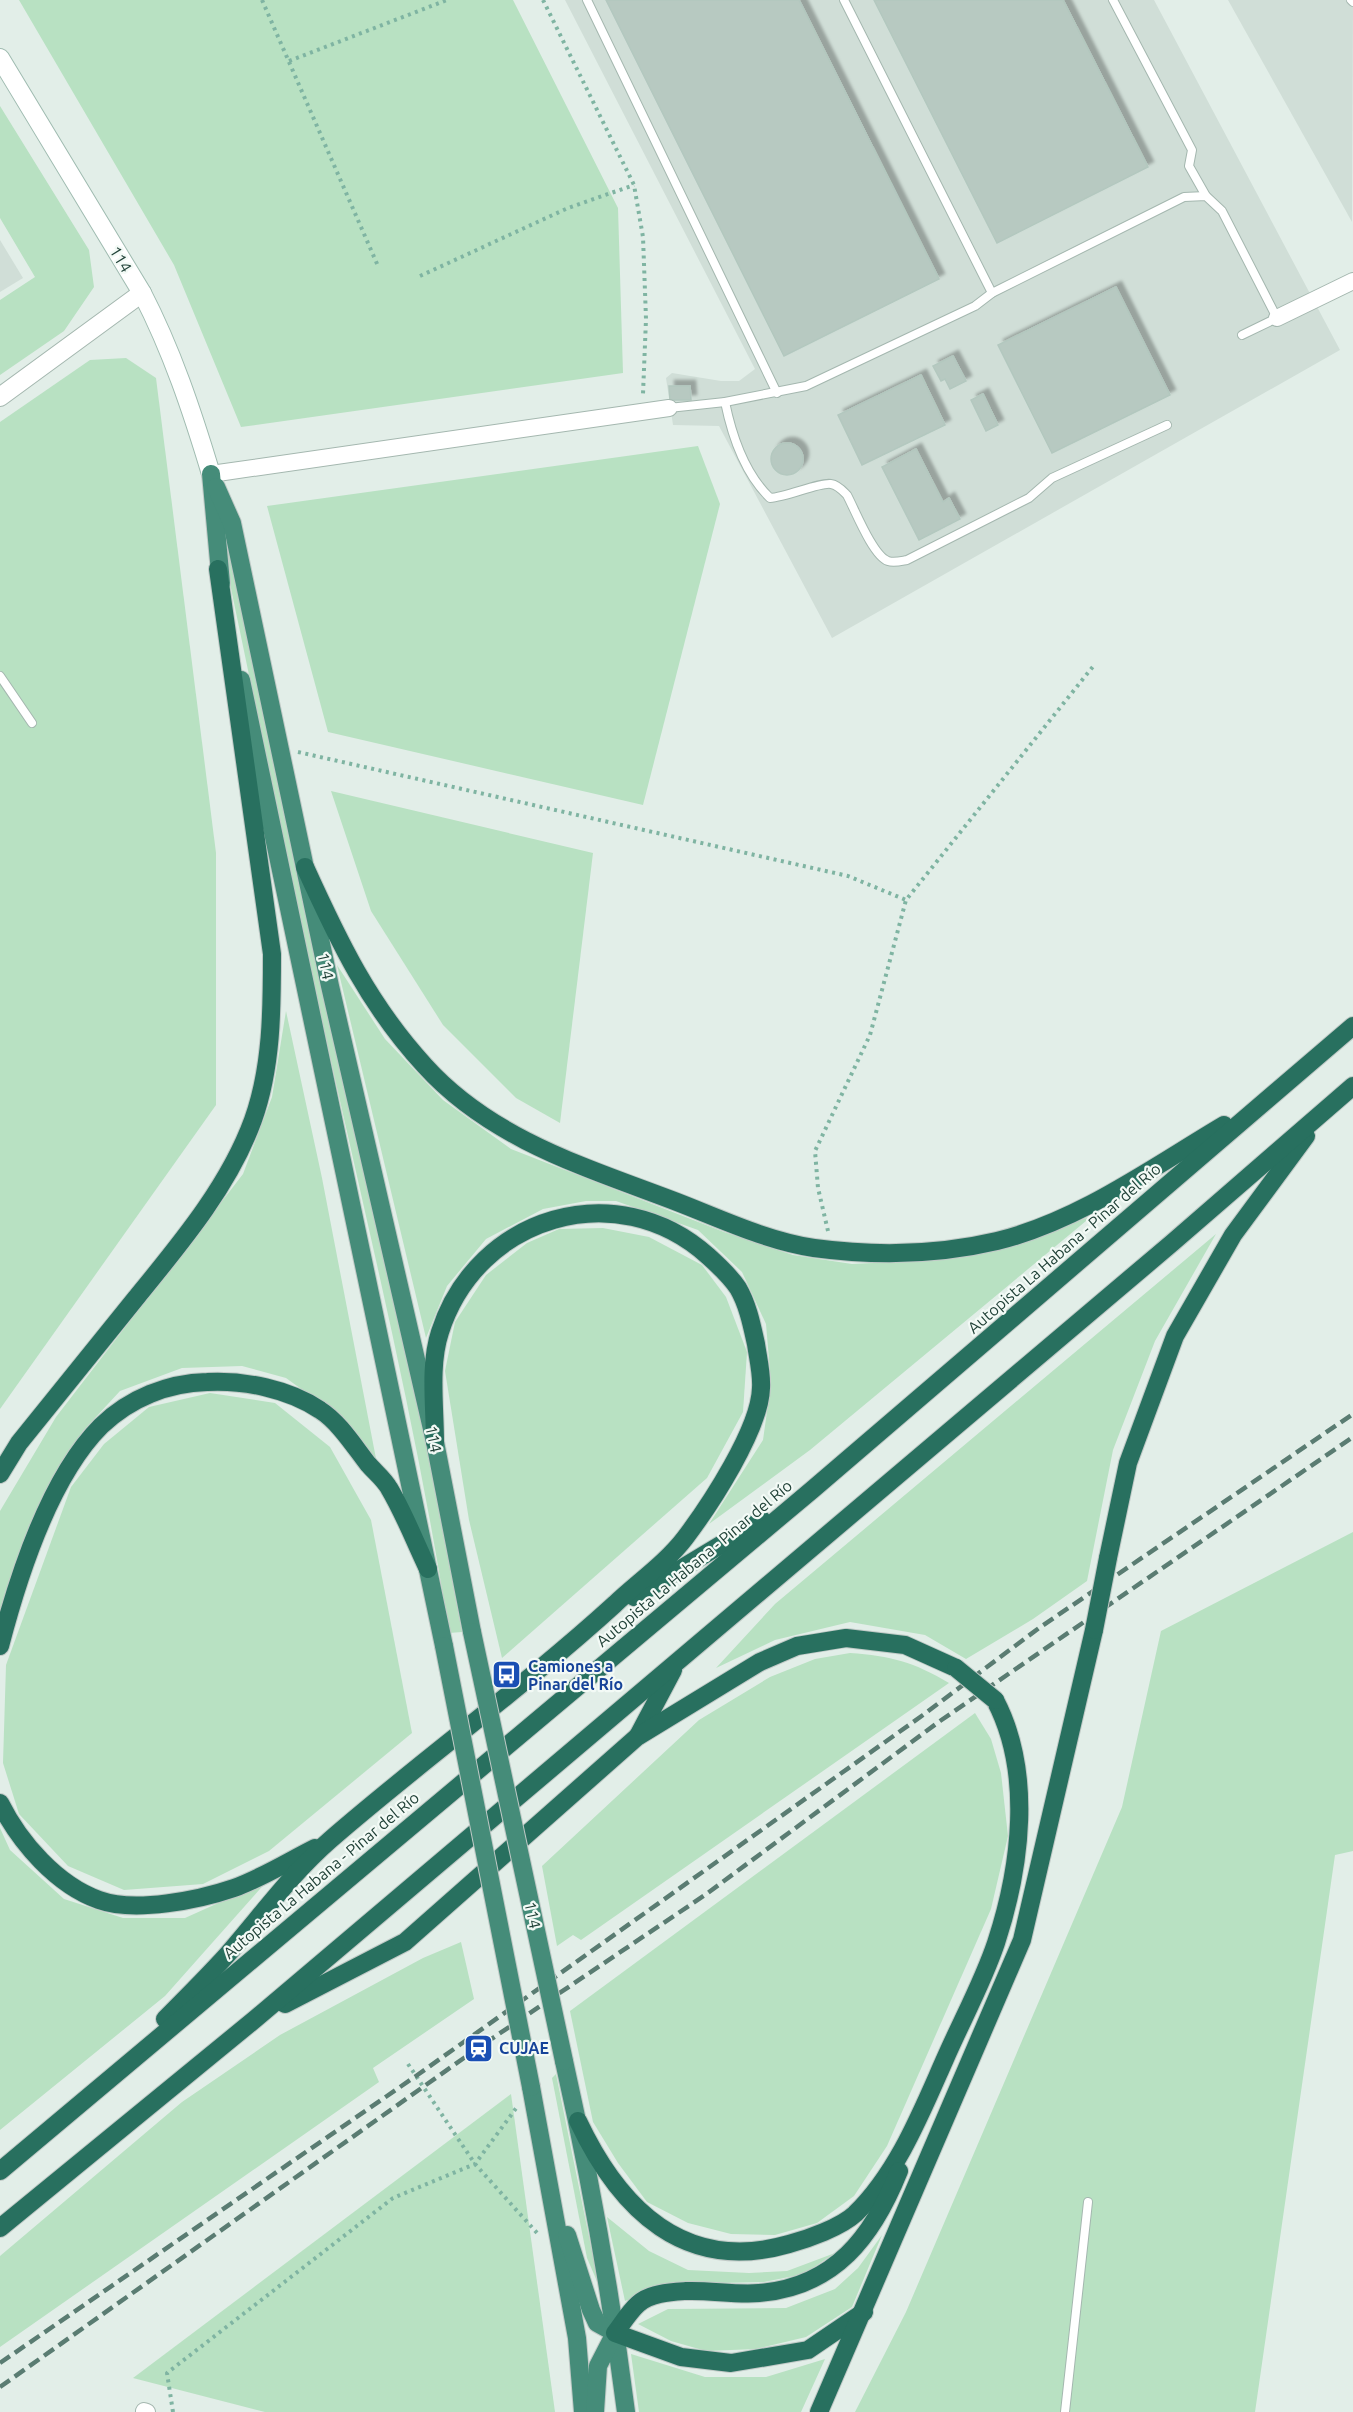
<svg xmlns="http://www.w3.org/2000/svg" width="1353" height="2412" viewBox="0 0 1353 2412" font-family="Ubuntu,sans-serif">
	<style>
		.built { fill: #d0ded7 }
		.green { fill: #b8e1c2 }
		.building { fill: #b7c9c1; stroke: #b3c8bf; stroke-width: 1.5; filter: url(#shadow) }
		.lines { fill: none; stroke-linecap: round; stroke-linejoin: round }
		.service-casing { stroke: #a4b7af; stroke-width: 10 }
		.minor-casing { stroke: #a4b7af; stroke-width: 18 }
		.tertiary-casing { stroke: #a4b7af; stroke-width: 20 }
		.secondary-casing { stroke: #9fbbb0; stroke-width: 20 }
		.trunk-casing { stroke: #c1cac7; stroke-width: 20 }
		.motorway-casing { stroke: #c1cac7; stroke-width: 20 }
		.path { stroke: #7fb4a2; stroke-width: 4; stroke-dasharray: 3 4.5; stroke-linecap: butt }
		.service { stroke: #fff; stroke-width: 8 }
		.minor { stroke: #fff; stroke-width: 16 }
		.tertiary { stroke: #fff; stroke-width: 18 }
		.secondary { stroke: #fff; stroke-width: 18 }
		.trunk { stroke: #458c79; stroke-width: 18 }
		.motorway { stroke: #28705f; stroke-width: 18 }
		.rail { stroke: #5a7c72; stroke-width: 4.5; stroke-dasharray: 12 6; stroke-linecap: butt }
		.trunk-bridge-casing { stroke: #c1cac7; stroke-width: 20; stroke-linecap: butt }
		.motorway-bridge-casing { stroke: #c1cac7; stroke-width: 20; stroke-linecap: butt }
		.trunk-bridge { stroke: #458c79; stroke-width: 18 }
		.motorway-bridge { stroke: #28705f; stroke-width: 18 }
		.labels { text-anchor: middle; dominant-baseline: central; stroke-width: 4.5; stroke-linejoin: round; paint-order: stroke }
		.street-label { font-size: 16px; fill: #204137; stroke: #f3faf6 }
		.transit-label { font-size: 16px; font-weight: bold; fill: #164399; stroke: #f3faf6; text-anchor: start }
	</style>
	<defs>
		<filter id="shadow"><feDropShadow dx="5.5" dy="-5.5" stdDeviation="1.5" flood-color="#0004"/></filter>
	</defs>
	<rect width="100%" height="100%" fill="#e2eee8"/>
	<g class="built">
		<polygon points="565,0 1154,0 1340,350 832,638 719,426 673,425 666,378 672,373 721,381 739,381 755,369"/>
		<polygon points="1228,0 1353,0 1352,222"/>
		<polygon points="0,240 23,278 0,292"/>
	</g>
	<g class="green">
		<polygon points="19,0 513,0 618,208 623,373 241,427 174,265"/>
		<polygon points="0,106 89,250 94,287 64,331 0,375 0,300 35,277 0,218"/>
		<polygon points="126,358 156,378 216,853 216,1105 0,1409 0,422 90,360"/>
		<polygon points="698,446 720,504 643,805 328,732 267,506"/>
		<path d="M220 515 233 554 418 1395 462 1632 449 1633C420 1444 375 1257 333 1070 295 899 260 727 224 555Z"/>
		<polygon points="331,791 593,853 560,1123 516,1098 443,1025 371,911"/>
		<polygon points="337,965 385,1039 443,1100 511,1149 724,1232 793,1255 852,1264 934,1260 1014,1244 1092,1216 810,1450 709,1524 763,1440 771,1383 766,1324 742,1272 698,1230 616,1201 586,1201 543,1209 486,1239 447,1286 426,1338"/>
		<polygon points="286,1011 322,1178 378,1469 340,1417 286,1378 242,1366 182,1368 120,1391 83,1431 43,1495 0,1614 0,1511 56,1417 243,1174 272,1097"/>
		<polygon points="603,1228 649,1237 702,1265 726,1297 747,1352 743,1412 707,1478 502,1658 469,1520 445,1371 455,1322 486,1275 527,1243 559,1229"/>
		<polygon points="1216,1234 1155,1341 1113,1450 1087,1581 1033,1619 966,1659 925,1635 850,1622 775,1640 716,1668 775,1604"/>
		<polygon points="210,1393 275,1403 330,1447 371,1520 412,1733 269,1851 203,1884 124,1890 68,1866 19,1814 3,1763 6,1665 71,1487 104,1444 149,1407"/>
		<polygon points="1353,1532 1353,1851 1335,1855 1255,2412 855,2412 906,2312 1122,1807 1161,1631"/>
		<path d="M850 1653C891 1656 914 1662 949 1683L581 1940 573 1935 557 1946 542 1866 699 1720 770 1677 815 1659Z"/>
		<polygon points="975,1713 991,1739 1001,1773 1008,1836 991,1909 887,2146 854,2196 817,2223 775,2235 731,2234 688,2223 647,2202 618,2163 593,2122 570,2011"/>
		<polygon points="0,1828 10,1850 64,1899 123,1918 185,1918 267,1881 165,1996 0,2130"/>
		<polygon points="461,1942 474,1999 373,2068 379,2082 0,2347 0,2256 182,2102 280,2035 423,1958"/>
		<polygon points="556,2074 599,2286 587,2258 552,2078"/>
		<polygon points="511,2094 555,2412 265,2412 133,2378"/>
		<polygon points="607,2217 649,2251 688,2270 749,2273 787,2271 835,2253 804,2274 764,2282 673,2284 625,2301"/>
		<polygon points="882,2235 852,2307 806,2337 756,2349 706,2351 671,2341 638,2324 668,2309 786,2308 835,2289 858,2268"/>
		<polygon points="631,2354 705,2377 766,2377 825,2359 801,2412 639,2412"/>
	</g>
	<g class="building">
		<polygon points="606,0 799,0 939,279 784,356"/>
		<polygon points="874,0 1063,0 1148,167 997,243"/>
		<polygon points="1116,287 1170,395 1052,453 998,345"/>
		<polygon points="953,356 966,381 950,389 945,379 941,381 933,366"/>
		<polygon points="921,375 945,425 862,465 838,415"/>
		<polygon points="669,386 690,386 691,400 670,400"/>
		<polygon points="983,394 998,425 986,431 971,400"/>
		<circle cx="787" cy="459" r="16"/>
		<polygon points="916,449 943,502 949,498 960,519 919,540 882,467"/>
	</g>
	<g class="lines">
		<defs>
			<g id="service">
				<polyline points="587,0 777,393"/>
				<polyline points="844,0 992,293"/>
				<polyline points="1113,0 1192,150 1189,166 1206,196"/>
				<polyline points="1351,0 1353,2"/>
				<path d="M725 402C732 436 745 474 770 498 787 497 820 482 831 484 838 485 843 491 847 495 855 510 873 556 888 561 894 563 901 561 907 560L1029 498 1052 478 1167 425"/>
				<polyline points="669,408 725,402 806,386 975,306 992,293 1184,197 1206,196 1222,211 1277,318 1242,335"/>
				<polyline points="0,676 32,723"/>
				<polyline points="1065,2412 1088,2202"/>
			</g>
			<g id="minor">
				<polyline points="1277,318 1353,281"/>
				<polyline points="211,474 669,408"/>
				<polyline points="144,2411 147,2412"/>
			</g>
			<polyline id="tertiary" points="0,397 142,293"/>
			<path id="secondary" d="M0 58 142 293C172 351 192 411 211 474"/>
			<g id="trunk">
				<polyline points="211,474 221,583"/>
				<polyline points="216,487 232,523 330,986 435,1442 472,1632"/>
				<polyline points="241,680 444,1646"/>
				<path d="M564 2061C590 2177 611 2294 626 2412"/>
				<polyline points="531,2087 577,2338 583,2412"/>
				<polyline points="567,2235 591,2310 597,2323 615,2333 598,2366 595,2412"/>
			</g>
			<g id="motorway">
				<path d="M305 867C339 942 369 1005 425 1066 492 1140 588 1168 677 1202 721 1219 767 1241 814 1248 874 1256 938 1255 997 1241 1079 1221 1153 1167 1224 1125"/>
				<path d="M0 1474 19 1443C58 1394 97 1346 136 1298 180 1244 229 1186 253 1120 272 1067 272 1009 272 954L218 569"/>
				<polyline points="1108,1558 1128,1463 1175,1336 1233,1235 1306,1136"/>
				<polyline points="634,1597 762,1520"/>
				<path d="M0 1646C18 1577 50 1477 101 1426 130 1398 168 1383 207 1382 244 1380 289 1389 320 1410 339 1422 354 1446 368 1464 375 1472 384 1479 389 1488 404 1513 415 1542 428 1569"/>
				<polyline points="638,1736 673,1670"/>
				<path d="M0 1803C20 1843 57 1885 99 1900 135 1913 199 1900 234 1888 262 1878 289 1861 315 1848"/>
				<polyline points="285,2004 405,1942 637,1737 760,1662 797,1646 846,1638 905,1645 956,1668"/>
				<path d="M165 2019C186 1998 207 1977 227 1955 261 1916 291 1874 330 1840 423 1759 524 1687 615 1604 637 1583 666 1563 685 1538 710 1505 760 1429 761 1388 762 1374 758 1358 756 1344 752 1326 748 1305 738 1288 730 1276 718 1265 708 1256 617 1174 477 1216 440 1332 429 1365 435 1407 435 1442"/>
				<path d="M578 2121C620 2210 685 2274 789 2244 808 2239 841 2227 855 2214 898 2172 921 2113 945 2059 962 2020 983 1982 996 1943 1021 1867 1033 1772 995 1700"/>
				<polyline points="0,2171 812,1490 1353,1026"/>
				<polyline points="0,2228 254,2020 1172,1243 1353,1086"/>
				<path d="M864 2312 808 2350 731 2363 681 2357 615 2333C622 2324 629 2312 638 2304 650 2293 671 2292 686 2291 710 2290 735 2295 759 2293 835 2287 873 2236 899 2171"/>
				<polyline points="819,2412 1022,1940 1094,1630"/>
			</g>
		</defs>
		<use href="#service" class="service-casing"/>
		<use href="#minor" class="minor-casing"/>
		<use href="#tertiary" class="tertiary-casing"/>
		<use href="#secondary" class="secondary-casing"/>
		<use href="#trunk" class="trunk-casing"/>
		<use href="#motorway" class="motorway-casing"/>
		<g class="path">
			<polyline points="262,0 378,266"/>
			<polyline points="543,0 634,185 643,237 646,319 643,394"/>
			<polyline points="289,61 447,0"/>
			<polyline points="420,276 568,208 634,185"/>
			<polyline points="298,752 848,876 906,900"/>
			<polyline points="828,1231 818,1188 815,1151 870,1035 906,900 1095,664"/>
			<polyline points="408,2064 475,2164 538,2234"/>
			<polyline points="173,2412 167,2373 393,2198 475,2164 517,2107"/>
		</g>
		<use href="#service" class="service"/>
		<use href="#minor" class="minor"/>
		<use href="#tertiary" class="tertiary"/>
		<use href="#secondary" class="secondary"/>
		<use href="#trunk" class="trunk"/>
		<use href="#motorway" class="motorway"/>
		<g class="rail">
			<polyline points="0,2363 416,2076 923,1715 1039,1628 1353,1414"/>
			<polyline points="0,2387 478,2048 705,1895 940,1721 1353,1437"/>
		</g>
		<defs>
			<g id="trunk-bridge">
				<polyline points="472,1632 564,2061"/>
				<polyline points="444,1646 531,2087"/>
			</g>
			<g id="motorway-bridge">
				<polyline points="1094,1630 1108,1558"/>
				<polyline points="956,1668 995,1700"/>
			</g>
		</defs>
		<use href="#trunk-bridge" class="trunk-bridge-casing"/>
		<use href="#motorway-bridge" class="motorway-bridge-casing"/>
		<use href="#trunk-bridge" class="trunk-bridge"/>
		<use href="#motorway-bridge" class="motorway-bridge"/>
	</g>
	<defs>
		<symbol id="bus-square" viewBox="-11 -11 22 22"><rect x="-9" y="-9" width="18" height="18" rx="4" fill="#1a4fb4" stroke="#f3faf6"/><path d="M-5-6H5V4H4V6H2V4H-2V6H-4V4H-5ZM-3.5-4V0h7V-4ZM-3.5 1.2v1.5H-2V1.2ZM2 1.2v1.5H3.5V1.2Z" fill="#fff"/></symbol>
		<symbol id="station-square" viewBox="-11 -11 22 22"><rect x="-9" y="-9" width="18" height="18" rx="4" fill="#1a4fb4" stroke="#f3faf6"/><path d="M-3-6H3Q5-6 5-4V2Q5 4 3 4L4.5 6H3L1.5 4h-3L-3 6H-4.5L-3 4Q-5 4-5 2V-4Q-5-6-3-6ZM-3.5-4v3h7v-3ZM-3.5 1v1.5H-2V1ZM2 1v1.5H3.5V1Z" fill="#fff"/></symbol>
	</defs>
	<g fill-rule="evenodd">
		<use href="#bus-square" x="490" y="1658" width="33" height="33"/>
		<use href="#station-square" x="462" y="2032" width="33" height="33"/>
	</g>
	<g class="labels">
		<g class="street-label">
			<text transform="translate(121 259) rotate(59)">114</text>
			<text transform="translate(326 966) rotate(78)">114</text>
			<text transform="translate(1064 1248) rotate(-41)">Autopista La Habana - Pinar del Río</text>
			<text transform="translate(434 1439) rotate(78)">114</text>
			<text transform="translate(694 1563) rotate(-40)">Autopista La Habana - Pinar del Río</text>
			<text transform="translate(321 1875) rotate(-40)">Autopista La Habana - Pinar del Río</text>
			<text transform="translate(533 1915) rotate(78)">114</text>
		</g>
		<g class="transit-label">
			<text x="528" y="1666">Camiones a<tspan x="528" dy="18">Pinar del Río</tspan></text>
			<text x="499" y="2048">CUJAE</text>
		</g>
	</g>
</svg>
